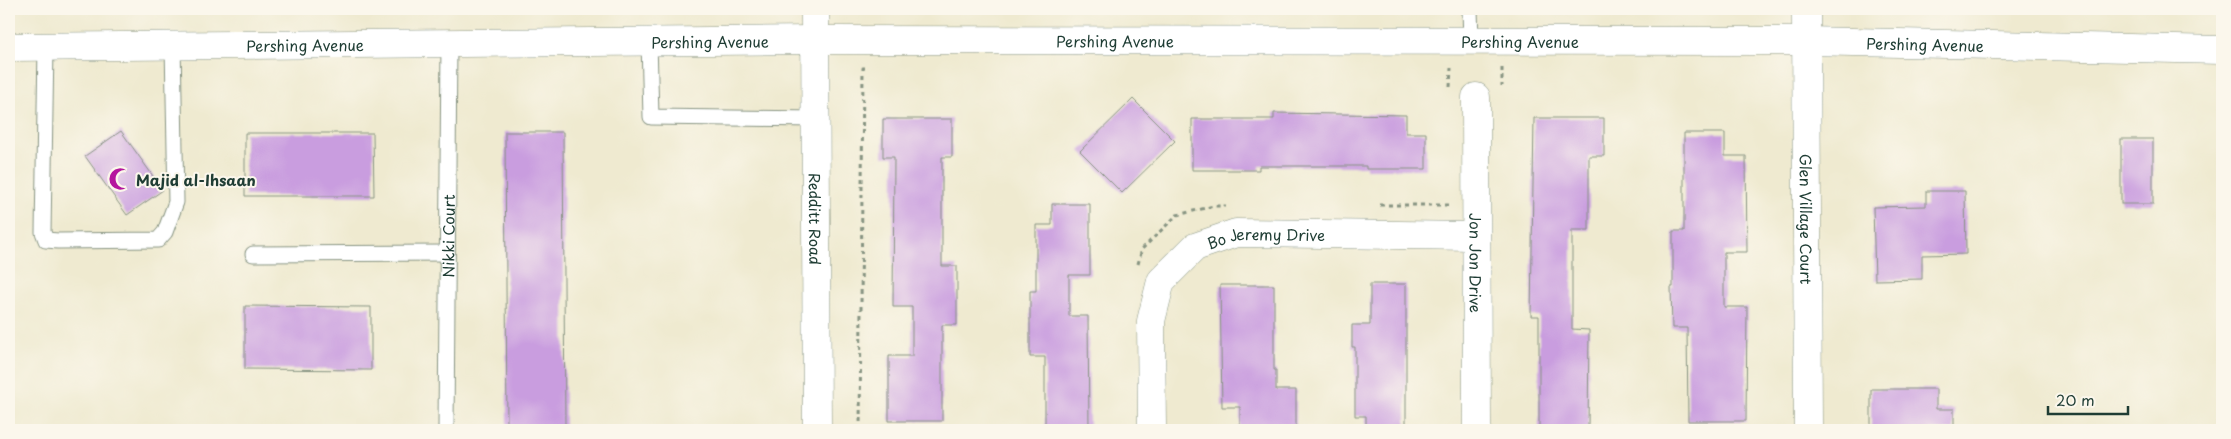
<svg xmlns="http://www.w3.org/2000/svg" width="2231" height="439" viewBox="0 0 2231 439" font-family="'Playpen Sans',sans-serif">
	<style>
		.building { fill: #c99ddf }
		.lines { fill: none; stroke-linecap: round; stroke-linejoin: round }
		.service-casing { stroke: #879482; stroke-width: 17 }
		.minor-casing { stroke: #879482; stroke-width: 29 }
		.tertiary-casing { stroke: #879482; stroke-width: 29 }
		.path { stroke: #879482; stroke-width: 3; stroke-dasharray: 4 4; stroke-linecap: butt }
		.service { stroke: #fff; stroke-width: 15 }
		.minor { stroke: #fff; stroke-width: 28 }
		.tertiary { stroke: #fff; stroke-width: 28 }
		.labels { text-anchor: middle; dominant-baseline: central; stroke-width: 4; stroke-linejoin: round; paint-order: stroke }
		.street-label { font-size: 15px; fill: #1f3d34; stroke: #fbf7ec }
		.poi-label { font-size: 15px; font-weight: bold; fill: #1f3d34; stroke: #fbf7ec; text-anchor: start }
	</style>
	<rect width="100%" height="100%" fill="#fbf7ec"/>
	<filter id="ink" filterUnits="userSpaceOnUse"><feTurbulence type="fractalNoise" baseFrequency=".02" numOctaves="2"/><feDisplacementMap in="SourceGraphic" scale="10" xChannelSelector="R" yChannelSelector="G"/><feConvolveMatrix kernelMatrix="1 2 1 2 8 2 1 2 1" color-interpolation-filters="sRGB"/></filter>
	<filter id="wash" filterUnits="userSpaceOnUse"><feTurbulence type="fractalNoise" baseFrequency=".0096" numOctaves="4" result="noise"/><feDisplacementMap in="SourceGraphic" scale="20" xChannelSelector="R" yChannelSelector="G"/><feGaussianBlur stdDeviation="1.12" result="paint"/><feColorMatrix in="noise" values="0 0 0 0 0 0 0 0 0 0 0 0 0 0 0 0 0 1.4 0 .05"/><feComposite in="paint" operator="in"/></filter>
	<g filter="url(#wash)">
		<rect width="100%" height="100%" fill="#efead0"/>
		<g id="blocks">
			<g class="building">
				<polygon points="1133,99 1175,141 1122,193 1080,151"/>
				<polygon points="1274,113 1406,115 1406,133 1426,133 1426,169 1366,169 1366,166 1259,166 1259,170 1192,170 1192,119 1274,119"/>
				<polygon points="1534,118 1604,118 1604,156 1589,156 1589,230 1572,230 1572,329 1589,330 1588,430 1539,430 1539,316 1531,316"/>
				<polygon points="883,119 952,119 952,157 942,157 942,266 957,266 957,325 942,325 942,421 889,421 889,356 912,356 912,307 893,307 894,157 883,157"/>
				<polygon points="121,131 163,190 127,215 85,156"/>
				<polygon points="505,132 563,132 565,427 507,428"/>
				<polygon points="245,133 373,133 374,196 245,196"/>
				<polygon points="1684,133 1725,133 1725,156 1746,156 1747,252 1724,252 1724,307 1747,307 1746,421 1688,421 1687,328 1672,328 1671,287 1673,287 1673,231 1684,231"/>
				<rect x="2121" y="139" width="32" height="65"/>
				<polygon points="1926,191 1965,191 1966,254 1922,255 1922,279 1875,280 1873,207 1926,206"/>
				<polygon points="1052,204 1090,204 1090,275 1069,275 1069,316 1088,316 1089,430 1045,430 1045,357 1030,357 1030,291 1036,291 1036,225 1052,225"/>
				<polygon points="1370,284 1406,284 1406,430 1366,430 1366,416 1355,416 1355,347 1352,347 1352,325 1370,325"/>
				<polygon points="1220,285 1274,285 1274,370 1276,370 1276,390 1296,390 1296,430 1240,430 1240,407 1222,407"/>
				<polygon points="245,306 371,307 371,370 245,369"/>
				<polygon points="1871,389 1936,389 1936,409 1954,409 1954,430 1871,430"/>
			</g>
		</g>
	</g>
	<g filter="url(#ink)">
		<use href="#blocks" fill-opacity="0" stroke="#879482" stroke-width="1"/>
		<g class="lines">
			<defs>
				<g id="service">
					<polyline points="1470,9 1471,42"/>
					<polyline points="649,42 651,117 816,119"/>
					<polyline points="46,47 43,232 46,240 58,241 158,240 165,232 176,202 173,45"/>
					<polyline points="253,254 447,253"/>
					<path id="s1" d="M446 430 449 42"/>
				</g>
				<g id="minor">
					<path id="s2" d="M1806 9 1808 430"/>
					<path id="s3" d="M1476 97 1477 430"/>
					<path id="s4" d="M1152 430 1151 321 1161 281 1195 247 1236 233 1476 236"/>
				</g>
				<g id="tertiary">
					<path id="s5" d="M815 9 817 430"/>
					<path id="s6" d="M9 47 815 40 1806 41 2222 50"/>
				</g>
			</defs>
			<use href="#service" class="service-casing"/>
			<use href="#minor" class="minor-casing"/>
			<use href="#tertiary" class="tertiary-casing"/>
			<g class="path">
				<polyline points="1502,68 1502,86"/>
				<polyline points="1450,87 1451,68"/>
				<polyline points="1380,205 1448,205"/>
				<polyline points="1138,264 1142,249 1177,215 1214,206 1226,206"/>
				<polyline points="860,430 863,68 865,68"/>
			</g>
			<use href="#service" class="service"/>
			<use href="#minor" class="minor"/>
			<use href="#tertiary" class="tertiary"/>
		</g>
	</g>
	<defs>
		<symbol id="mosque-bare" viewBox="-9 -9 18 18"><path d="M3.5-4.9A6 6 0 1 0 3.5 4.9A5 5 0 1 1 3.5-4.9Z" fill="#b5179e" stroke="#fbf7ec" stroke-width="2.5" paint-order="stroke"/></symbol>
	</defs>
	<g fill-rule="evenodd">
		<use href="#mosque-bare" x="104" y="163" width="32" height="32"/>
	</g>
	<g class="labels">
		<g class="street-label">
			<text stroke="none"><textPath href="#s6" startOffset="701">Pershing Avenue</textPath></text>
			<text stroke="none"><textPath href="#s6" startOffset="1106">Pershing Avenue</textPath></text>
			<text stroke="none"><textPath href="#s6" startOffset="1511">Pershing Avenue</textPath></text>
			<text stroke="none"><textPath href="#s6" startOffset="1916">Pershing Avenue</textPath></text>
			<text stroke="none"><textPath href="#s6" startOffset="296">Pershing Avenue</textPath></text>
			<text stroke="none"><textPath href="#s5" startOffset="210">Redditt Road</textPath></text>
			<text stroke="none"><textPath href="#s2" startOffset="210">Glen Village Court</textPath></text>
			<text stroke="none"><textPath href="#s1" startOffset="194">Nikki Court</textPath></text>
			<text stroke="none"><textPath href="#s4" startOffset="271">Bo Jeremy Drive</textPath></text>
			<text stroke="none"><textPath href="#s3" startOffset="166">Jon Jon Drive</textPath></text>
		</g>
		<g class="poi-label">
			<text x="136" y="179">Majid al-Ihsaan</text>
		</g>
	</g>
	<rect width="2231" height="439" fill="none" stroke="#fbf7ec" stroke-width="30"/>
	<path d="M2048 406v8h80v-8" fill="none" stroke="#1f3d34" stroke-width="2.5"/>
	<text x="2056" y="406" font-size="15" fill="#1f3d34" stroke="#fbf7ec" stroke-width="4" paint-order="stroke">20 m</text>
</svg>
